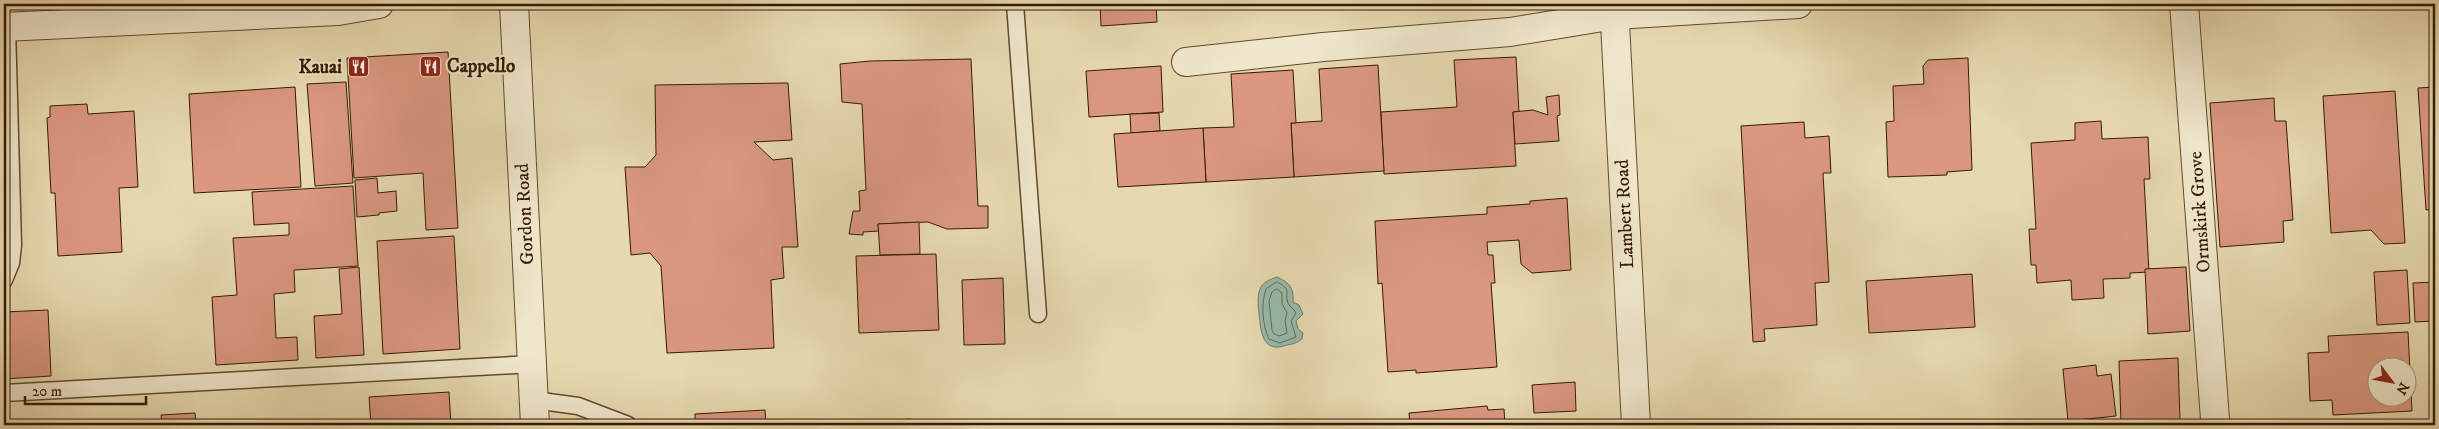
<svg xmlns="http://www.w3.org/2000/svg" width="2439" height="429" viewBox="0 0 2439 429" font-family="'IM FELL DW Pica',serif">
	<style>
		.water { fill: #97baaa; stroke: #6f7a68 }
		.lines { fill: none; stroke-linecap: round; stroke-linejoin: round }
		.shore { stroke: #666a57; stroke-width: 1 }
		.building { fill: #db9780; stroke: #341a04; fill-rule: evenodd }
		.service-casing { stroke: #614a2f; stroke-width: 19 }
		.minor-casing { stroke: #614a2f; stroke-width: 30 }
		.service { stroke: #efe6cb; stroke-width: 16 }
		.minor { stroke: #efe6cb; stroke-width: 28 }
		.labels { text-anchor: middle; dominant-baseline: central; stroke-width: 4; stroke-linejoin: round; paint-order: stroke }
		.poi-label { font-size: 19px; font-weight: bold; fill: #341a04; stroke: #efe6cb; text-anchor: start }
		.street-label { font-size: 19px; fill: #341a04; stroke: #efe6cb }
	</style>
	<rect width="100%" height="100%" fill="#e7d9af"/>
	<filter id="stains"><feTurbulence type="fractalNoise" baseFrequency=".004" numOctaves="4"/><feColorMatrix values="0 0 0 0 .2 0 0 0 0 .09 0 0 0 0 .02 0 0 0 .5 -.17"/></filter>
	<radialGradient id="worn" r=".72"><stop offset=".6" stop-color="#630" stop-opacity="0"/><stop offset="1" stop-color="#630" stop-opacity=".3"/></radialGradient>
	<path class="water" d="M1277 277C1290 283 1294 288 1293 302L1299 305 1303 314 1296 321 1298 329 1303 333 1302 339C1297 343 1293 344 1287 345 1262 354 1261 332 1259 313 1258 305 1257 294 1261 287 1265 281 1271 279 1277 277Z"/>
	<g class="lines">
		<g class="shore">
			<path d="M1277 282C1293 290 1284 292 1288 303 1290 308 1294 308 1296 313L1291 321 1296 337 1280 343 1269 339C1262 325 1261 303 1266 289Z"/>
			<polygon points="1277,289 1282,293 1282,304 1287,313 1285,321 1287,333 1279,336 1274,334 1272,330 1269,301 1272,292"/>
		</g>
	</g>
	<g class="building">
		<polygon points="1100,4 1156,4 1157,22 1101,26"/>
		<polygon points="1449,4 1480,4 1449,5"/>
		<polygon points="448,52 458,228 426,230 423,173 354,178 347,58"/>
		<polygon points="1516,57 1519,112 1513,112 1516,166 1384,174 1381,112 1457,107 1454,60"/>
		<polygon points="1968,58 1972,170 1947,172 1947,175 1888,177 1886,122 1894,121 1893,86 1924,84 1923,66 1928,60"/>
		<polygon points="971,59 978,206 988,206 988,228 947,229 928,222 878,224 879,231 863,232 863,235 849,234 853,211 860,211 859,191 866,190 862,104 842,102 840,64 870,61"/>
		<polygon points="1378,65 1384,171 1294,177 1291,123 1322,121 1319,69"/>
		<polygon points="1161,66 1163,112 1089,117 1086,71"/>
		<polygon points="1293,70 1296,123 1291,123 1294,177 1206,182 1203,128 1234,127 1231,74"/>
		<polygon points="346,82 353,183 315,186 307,84"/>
		<polygon points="788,83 792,140 754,142 773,160 792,158 798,247 782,247 784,278 771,280 774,348 667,353 661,266 650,253 631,255 625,167 645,167 656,155 655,85"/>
		<polygon points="295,87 301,187 194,193 189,94"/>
		<polygon points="2435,87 2435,209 2426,210 2418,88"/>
		<polygon points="2395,91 2405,243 2384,244 2371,230 2331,233 2323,96"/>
		<polygon points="1559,95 1560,115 1557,116 1559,141 1515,144 1513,112 1533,110 1548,115 1546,97"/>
		<polygon points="2274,98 2275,121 2286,121 2293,220 2283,221 2284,242 2220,247 2210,103"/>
		<polygon points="87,104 88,114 134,111 138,187 119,188 122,252 58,256 55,193 51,193 47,118 50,117 50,106"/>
		<polygon points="1159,113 1160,131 1131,133 1130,114"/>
		<polygon points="2101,121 2102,139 2148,137 2150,179 2144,179 2149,272 2130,273 2130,278 2103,279 2104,298 2072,300 2071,280 2037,283 2036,265 2031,265 2029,229 2036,229 2031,143 2075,140 2075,123"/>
		<polygon points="1804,122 1805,138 1829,136 1831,173 1823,173 1829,282 1815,283 1817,325 1764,329 1765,341 1753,342 1741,126"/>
		<polygon points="1203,128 1206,182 1118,187 1114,134"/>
		<polygon points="377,178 378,193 396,191 397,211 379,213 379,215 357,217 355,180"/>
		<polygon points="353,186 358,266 294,270 295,292 274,294 276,338 297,337 298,360 216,365 212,297 237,295 233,238 289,235 289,223 254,225 252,192"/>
		<polygon points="1567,198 1571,270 1532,273 1521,264 1519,240 1487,242 1488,255 1493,255 1495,283 1491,283 1497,367 1416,373 1416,370 1388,372 1382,283 1378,284 1375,221 1487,214 1487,207 1530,204 1530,201"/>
		<polygon points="919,222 920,254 880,255 878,224"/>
		<polygon points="454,236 460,349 383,354 377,241"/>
		<polygon points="936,254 939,330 859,333 856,256"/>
		<polygon points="359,267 364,355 316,358 314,316 342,314 339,269"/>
		<polygon points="2186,267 2190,331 2148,334 2145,269"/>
		<polygon points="2407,270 2410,323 2377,325 2374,272"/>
		<polygon points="1972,274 1975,327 1869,333 1866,281"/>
		<polygon points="1003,278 1005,344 964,345 962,280"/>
		<polygon points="2434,282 2435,321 2415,322 2413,283"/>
		<polygon points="48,310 51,376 4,379 4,312"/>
		<path d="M2408 332 2412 411 2333 415 2332 400 2310 401 2308 353 2329 352 2328 336ZM2376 366H2406V396H2376Z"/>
		<polygon points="2178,358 2180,421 2121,424 2119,361"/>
		<polygon points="2096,365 2097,376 2111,374 2116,416 2068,421 2063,369"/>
		<polygon points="1575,382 1576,411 1534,413 1532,385"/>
		<polygon points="449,392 451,425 371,425 369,397"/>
		<polygon points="4,404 8,404 9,425 4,425"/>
		<polygon points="1487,406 1488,410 1504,409 1505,425 1410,425 1409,413"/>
		<polygon points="765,410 766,425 695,425 695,414"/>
		<polygon points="195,413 196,425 162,425 161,415"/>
		<polygon points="911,419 912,425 876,425 876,421"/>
	</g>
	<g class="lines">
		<defs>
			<g id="service">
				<polyline points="1015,4 1038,314"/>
				<polyline points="4,280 11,263 13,245 7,27"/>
				<polyline points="4,393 533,364"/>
				<polyline points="534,400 578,406 628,425"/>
			</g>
			<g id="minor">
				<polyline points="514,4 535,425"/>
				<polyline points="1614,4 1636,425"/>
				<polyline points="2184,4 2215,419"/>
				<polyline points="4,27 338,11 379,4"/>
				<polyline points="1186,62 1323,47 1510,32 1615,15 1798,4"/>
			</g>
		</defs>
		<use href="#service" class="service-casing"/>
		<use href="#minor" class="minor-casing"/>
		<use href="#service" class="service"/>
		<use href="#minor" class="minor"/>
	</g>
	<defs>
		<symbol id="restaurant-square" viewBox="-11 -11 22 22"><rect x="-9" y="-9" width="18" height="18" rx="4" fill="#8f2418" stroke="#efe6cb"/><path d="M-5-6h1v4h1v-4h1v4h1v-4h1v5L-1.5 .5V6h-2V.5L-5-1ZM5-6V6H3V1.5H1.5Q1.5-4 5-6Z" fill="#fff"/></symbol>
	</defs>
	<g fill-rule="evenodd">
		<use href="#restaurant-square" x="418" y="54" width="25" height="25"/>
		<use href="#restaurant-square" x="346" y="54" width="25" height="25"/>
	</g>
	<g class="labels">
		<g class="poi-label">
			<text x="447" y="66">Cappello</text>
			<text x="342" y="67" text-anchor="end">Kauai</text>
		</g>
		<g class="street-label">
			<text transform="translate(2200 212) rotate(-94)">Ormskirk Grove</text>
			<text transform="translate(525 214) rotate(-93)">Gordon Road</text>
			<text transform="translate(1625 214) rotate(-93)">Lambert Road</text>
		</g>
	</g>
	<rect width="2439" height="429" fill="none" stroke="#e7d9af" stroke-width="20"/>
	<rect x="5" y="5" width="2429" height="419" fill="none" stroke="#341a04" stroke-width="2.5"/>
	<rect x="10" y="10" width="2419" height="409" fill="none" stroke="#341a04"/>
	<g transform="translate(2392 382) rotate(122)"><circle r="24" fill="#efe6cb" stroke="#a4947b"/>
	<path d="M0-4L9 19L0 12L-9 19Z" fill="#8f2418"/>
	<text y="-8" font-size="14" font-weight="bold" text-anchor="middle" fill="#341a04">N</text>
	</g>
	<path d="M25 396v8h121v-8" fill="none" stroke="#341a04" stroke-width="2.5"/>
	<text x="32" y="396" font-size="15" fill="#341a04" stroke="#efe6cb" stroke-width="4" paint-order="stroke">20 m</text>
	<rect width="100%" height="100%" filter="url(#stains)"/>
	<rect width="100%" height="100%" fill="url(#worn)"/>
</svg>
